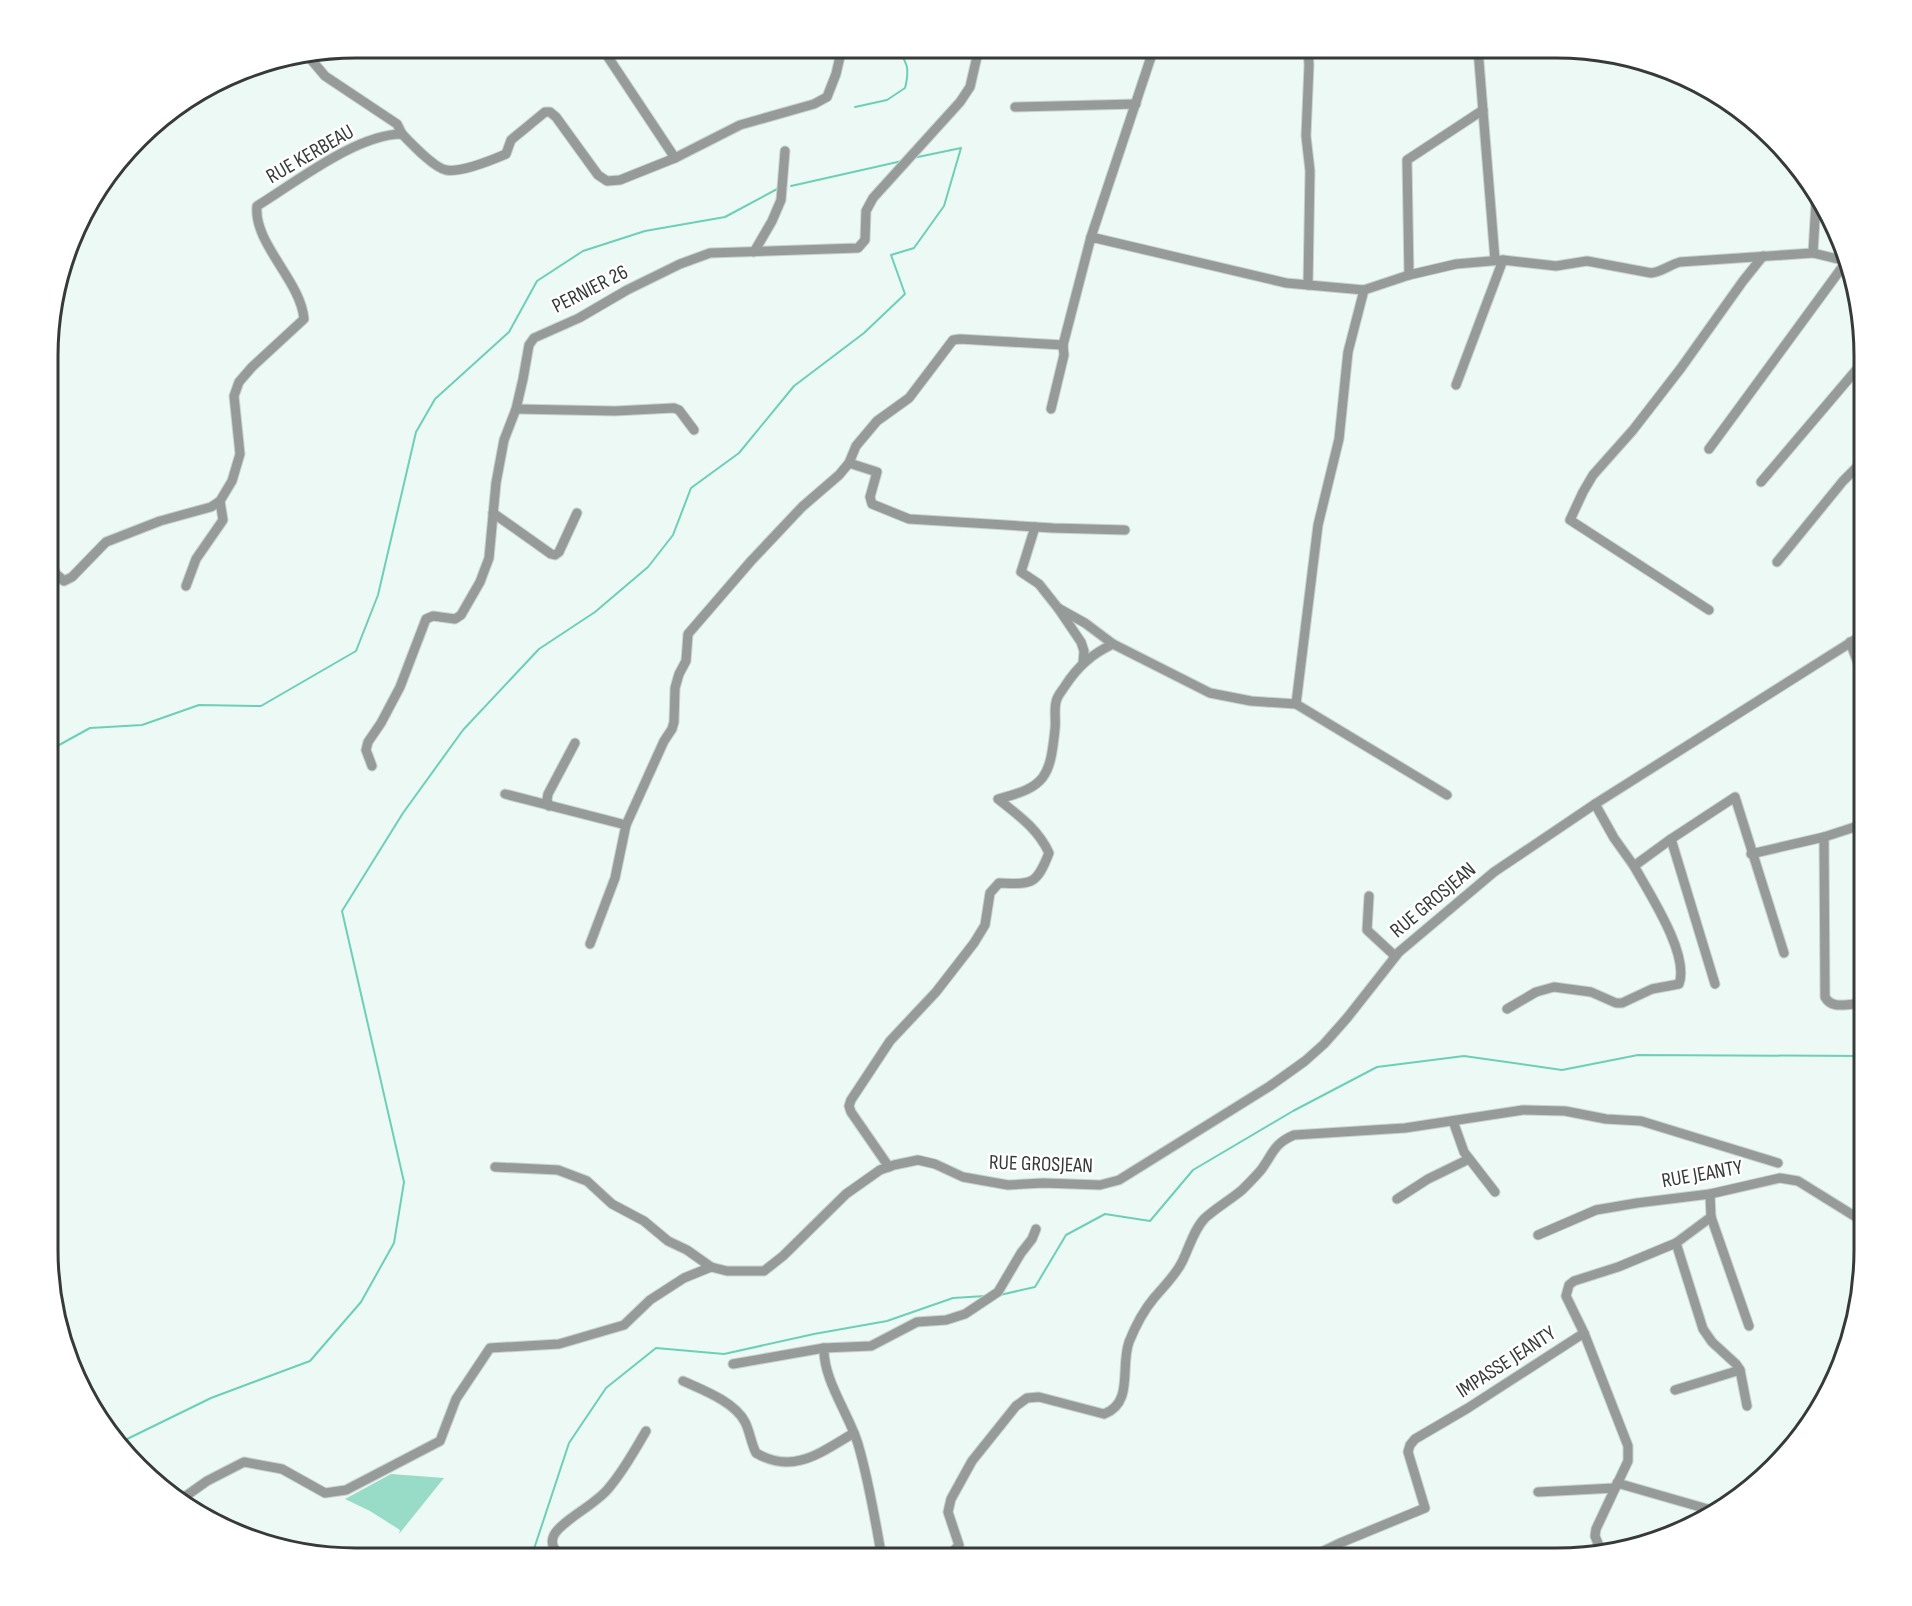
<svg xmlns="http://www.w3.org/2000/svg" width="1912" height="1606" viewBox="0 0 1912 1606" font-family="'Sofia Sans Condensed',sans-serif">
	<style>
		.green { fill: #98dcc8 }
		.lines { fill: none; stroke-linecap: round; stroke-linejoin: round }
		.stream { stroke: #6dcfb5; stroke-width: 2 }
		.minor-casing { stroke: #c8d3cf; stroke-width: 11 }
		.minor { stroke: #969b9a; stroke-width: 9 }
		.labels { text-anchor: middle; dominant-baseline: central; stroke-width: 5; stroke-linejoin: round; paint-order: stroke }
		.street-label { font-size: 21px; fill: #363b39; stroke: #fff }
		.rim { fill: none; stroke: #363b39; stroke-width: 3 }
	</style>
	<rect width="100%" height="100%" fill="#ecf9f5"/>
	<polygon class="green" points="391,1474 444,1478 399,1534 400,1530 370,1511 345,1499"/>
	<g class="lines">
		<g class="stream">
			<path d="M855 107 887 100 905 88C907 81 908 75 907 67 905 60 901 56 902 48"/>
			<polyline points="791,186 902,161"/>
			<polyline points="50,750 90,728 142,725 199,705 261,706 356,651 378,595 416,432 435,399 509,332 537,281 583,251 645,231 725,217 779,188"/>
			<polyline points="1000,1295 1035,1287 1066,1235 1105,1214 1150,1221 1193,1170 1293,1111 1377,1067 1464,1056 1562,1070 1638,1055 1864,1056"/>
			<polyline points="121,1442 211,1398 310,1361 361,1302 394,1243 404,1182 342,911 403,813 463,730 539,649 595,612 648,567 673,535 691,488 739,453 794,386 864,333 905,294 891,255 914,248 944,206 961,148 913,158"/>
			<polyline points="531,1558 569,1443 606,1388 656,1348 724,1354 814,1334 887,1321 953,1298 985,1296"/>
		</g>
		<defs>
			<g id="minor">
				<polyline points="602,48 675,158"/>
				<polyline points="1308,49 1309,65 1306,136 1310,171 1308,285"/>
				<polyline points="1478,49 1495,260"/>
				<polyline points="308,56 325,76 397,124 402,134"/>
				<polyline points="1015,107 1136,104"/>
				<polyline points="1816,202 1813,253 1846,261"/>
				<polyline points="1091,237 1154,48"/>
				<polyline points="754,252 772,221 781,200 785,151"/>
				<polyline points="1409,275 1407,160 1483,110"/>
				<polyline points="1456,385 1503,260"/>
				<polyline points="516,409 615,411 674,408 679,410 694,430"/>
				<polyline points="1051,409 1064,355 1063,345"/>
				<polyline points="1709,449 1846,262"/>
				<polyline points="849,463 877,472 870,497 872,504 909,519 1053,528 1125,530"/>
				<polyline points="1761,482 1863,362"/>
				<polyline points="493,513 551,554 555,555 559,552 577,513"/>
				<polyline points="1035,527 1021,572 1039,584 1058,608 1081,642 1084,651 1083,663"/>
				<path d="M50 560 56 574 64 581 72 577 106 542 160 521 211 507 220 501 232 481 240 454 234 396 239 382 252 367 304 319C301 281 253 243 257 206 296 182 357 134 402 134 411 143 434 168 446 170 461 173 492 160 506 154L511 140 545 112H550L556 117 598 175 607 181 620 180 675 158 740 125 814 104 827 97 836 74 842 48"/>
				<polyline points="1777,562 1843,481 1863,461"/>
				<polyline points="186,586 196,559 223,520 220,501"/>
				<polyline points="1058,608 1085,623 1113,644 1210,693 1251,701 1296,704 1447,795"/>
				<polyline points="1709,610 1570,520 1583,492 1593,475 1633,430 1681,368 1743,281 1763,256"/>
				<polyline points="1850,642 1864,679"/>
				<polyline points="1296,704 1318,525 1339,439 1348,352 1364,290"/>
				<polyline points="372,766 366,750 368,742 381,723 400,687 426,619 433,616 455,619 461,615 480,582 489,558 496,483 504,440 516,409 523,379 529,345 534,338 579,318 627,290 680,264 710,253 858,248 865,240 866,211 873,198 960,102 970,87 979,48"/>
				<polyline points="505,794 626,825"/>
				<polyline points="1595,804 1614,838 1634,866 1671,839 1735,797 1784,953"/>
				<polyline points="549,806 547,800 548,794 575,743"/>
				<path d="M1824 837 1825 997C1831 1008 1843 1005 1854 1004"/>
				<polyline points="1671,839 1715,984"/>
				<polyline points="1751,854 1824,837 1864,824"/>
				<polyline points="1369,896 1367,930 1395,956"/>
				<path d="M590 944 615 878 626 825 664 741 672 729 674 722 675 688 679 674 686 661 688 634 751 561 802 507 839 475 849 463 856 446 877 421 909 398 953 340 960 339 1063 345 1091 237 1286 283 1364 290 1409 275 1456 264 1503 260 1556 266 1587 261 1651 273C1662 272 1669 265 1680 262L1813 253"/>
				<path d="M1507 1009 1536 992 1554 987 1591 992 1616 1003H1622L1652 989 1679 984C1690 955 1649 893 1634 866"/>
				<polyline points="1453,1121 1464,1152 1495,1192"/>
				<polyline points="495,1167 558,1170 587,1181 612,1204 644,1221 668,1241 687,1250 711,1267"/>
				<path d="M889 1167 851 1112 849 1106 851 1100 890 1041 936 992 974 943 985 925 990 893 999 883C1032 884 1036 886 1049 853 1038 829 1018 815 998 799 1046 787 1050 777 1055 729 1056 720 1054 710 1056 702 1057 696 1062 691 1065 686 1078 666 1092 654 1113 644"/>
				<polyline points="1397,1199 1428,1179 1469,1159"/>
				<polyline points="1711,1217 1749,1326"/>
				<polyline points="1538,1235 1596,1210 1637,1203 1710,1194 1780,1178 1798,1181 1864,1222"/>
				<polyline points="1676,1243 1703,1329 1712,1342 1736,1364 1740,1370 1747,1406"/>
				<polyline points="1584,1333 1628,1446 1628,1461 1596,1529 1595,1536 1601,1551"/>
				<polyline points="733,1364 824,1348"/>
				<path d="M683 1381C703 1390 735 1402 745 1422 750 1432 751 1443 756 1453 794 1475 821 1452 854 1433"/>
				<polyline points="1675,1390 1740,1370"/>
				<polyline points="1617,1483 1711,1510"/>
				<polyline points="1538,1492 1615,1488"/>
				<polyline points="183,1498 207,1481 244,1462 282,1469 325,1493 346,1490 440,1441 456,1399 490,1348 559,1344 624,1325 650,1300 684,1278 711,1267 727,1271 764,1271 783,1256 846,1194 880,1170 894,1165 918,1160 935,1164 963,1177 1008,1185 1043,1183 1100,1185 1119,1180 1270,1086 1305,1061 1324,1044 1347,1018 1399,952 1494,872 1595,804 1864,634"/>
				<polyline points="1311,1557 1340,1543 1425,1508 1408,1452 1410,1445 1415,1439 1468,1408 1584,1333 1566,1296 1569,1285 1574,1281 1618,1267 1676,1243 1711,1217 1710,1194"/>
				<path d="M564 1558C556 1552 549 1545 554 1535 561 1521 595 1505 608 1489 623 1472 635 1450 646 1431"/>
				<path d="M882 1558C875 1520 869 1481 858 1444 849 1414 823 1380 824 1348L871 1346 917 1322 946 1320 965 1314 998 1292 1021 1253 1032 1239 1036 1229"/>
				<path d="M947 1558 959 1545 948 1512 951 1499 972 1461 1016 1406 1027 1398 1039 1397 1104 1414C1134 1403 1120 1367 1129 1342 1135 1327 1144 1310 1154 1298 1164 1286 1175 1276 1182 1262 1189 1248 1194 1229 1205 1218 1216 1208 1230 1200 1242 1190 1248 1184 1255 1177 1261 1170 1273 1154 1273 1144 1294 1135L1405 1128 1523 1110 1565 1111 1606 1119 1641 1121 1778 1163"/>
			</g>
		</defs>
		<use href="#minor" class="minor-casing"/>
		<use href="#minor" class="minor"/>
	</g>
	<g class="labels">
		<g class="street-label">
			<text transform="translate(310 154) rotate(-30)">RUE KERBEAU</text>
			<text transform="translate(590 289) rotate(-27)">PERNIER 26</text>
			<text transform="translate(1433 900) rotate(-40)">RUE GROSJEAN</text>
			<text transform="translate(1041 1164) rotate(2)">RUE GROSJEAN</text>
			<text transform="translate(1702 1174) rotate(-10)">RUE JEANTY</text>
			<text transform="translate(1506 1362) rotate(-33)">IMPASSE JEANTY</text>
		</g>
	</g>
	<path d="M0 0H1912V1606H0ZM356 58H1556A298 298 0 0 1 1854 356V1250A298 298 0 0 1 1556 1548H356A298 298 0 0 1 58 1250V356A298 298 0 0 1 356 58Z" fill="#fff" fill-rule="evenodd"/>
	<path class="rim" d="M356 58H1556A298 298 0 0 1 1854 356V1250A298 298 0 0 1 1556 1548H356A298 298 0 0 1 58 1250V356A298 298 0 0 1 356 58Z"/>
</svg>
